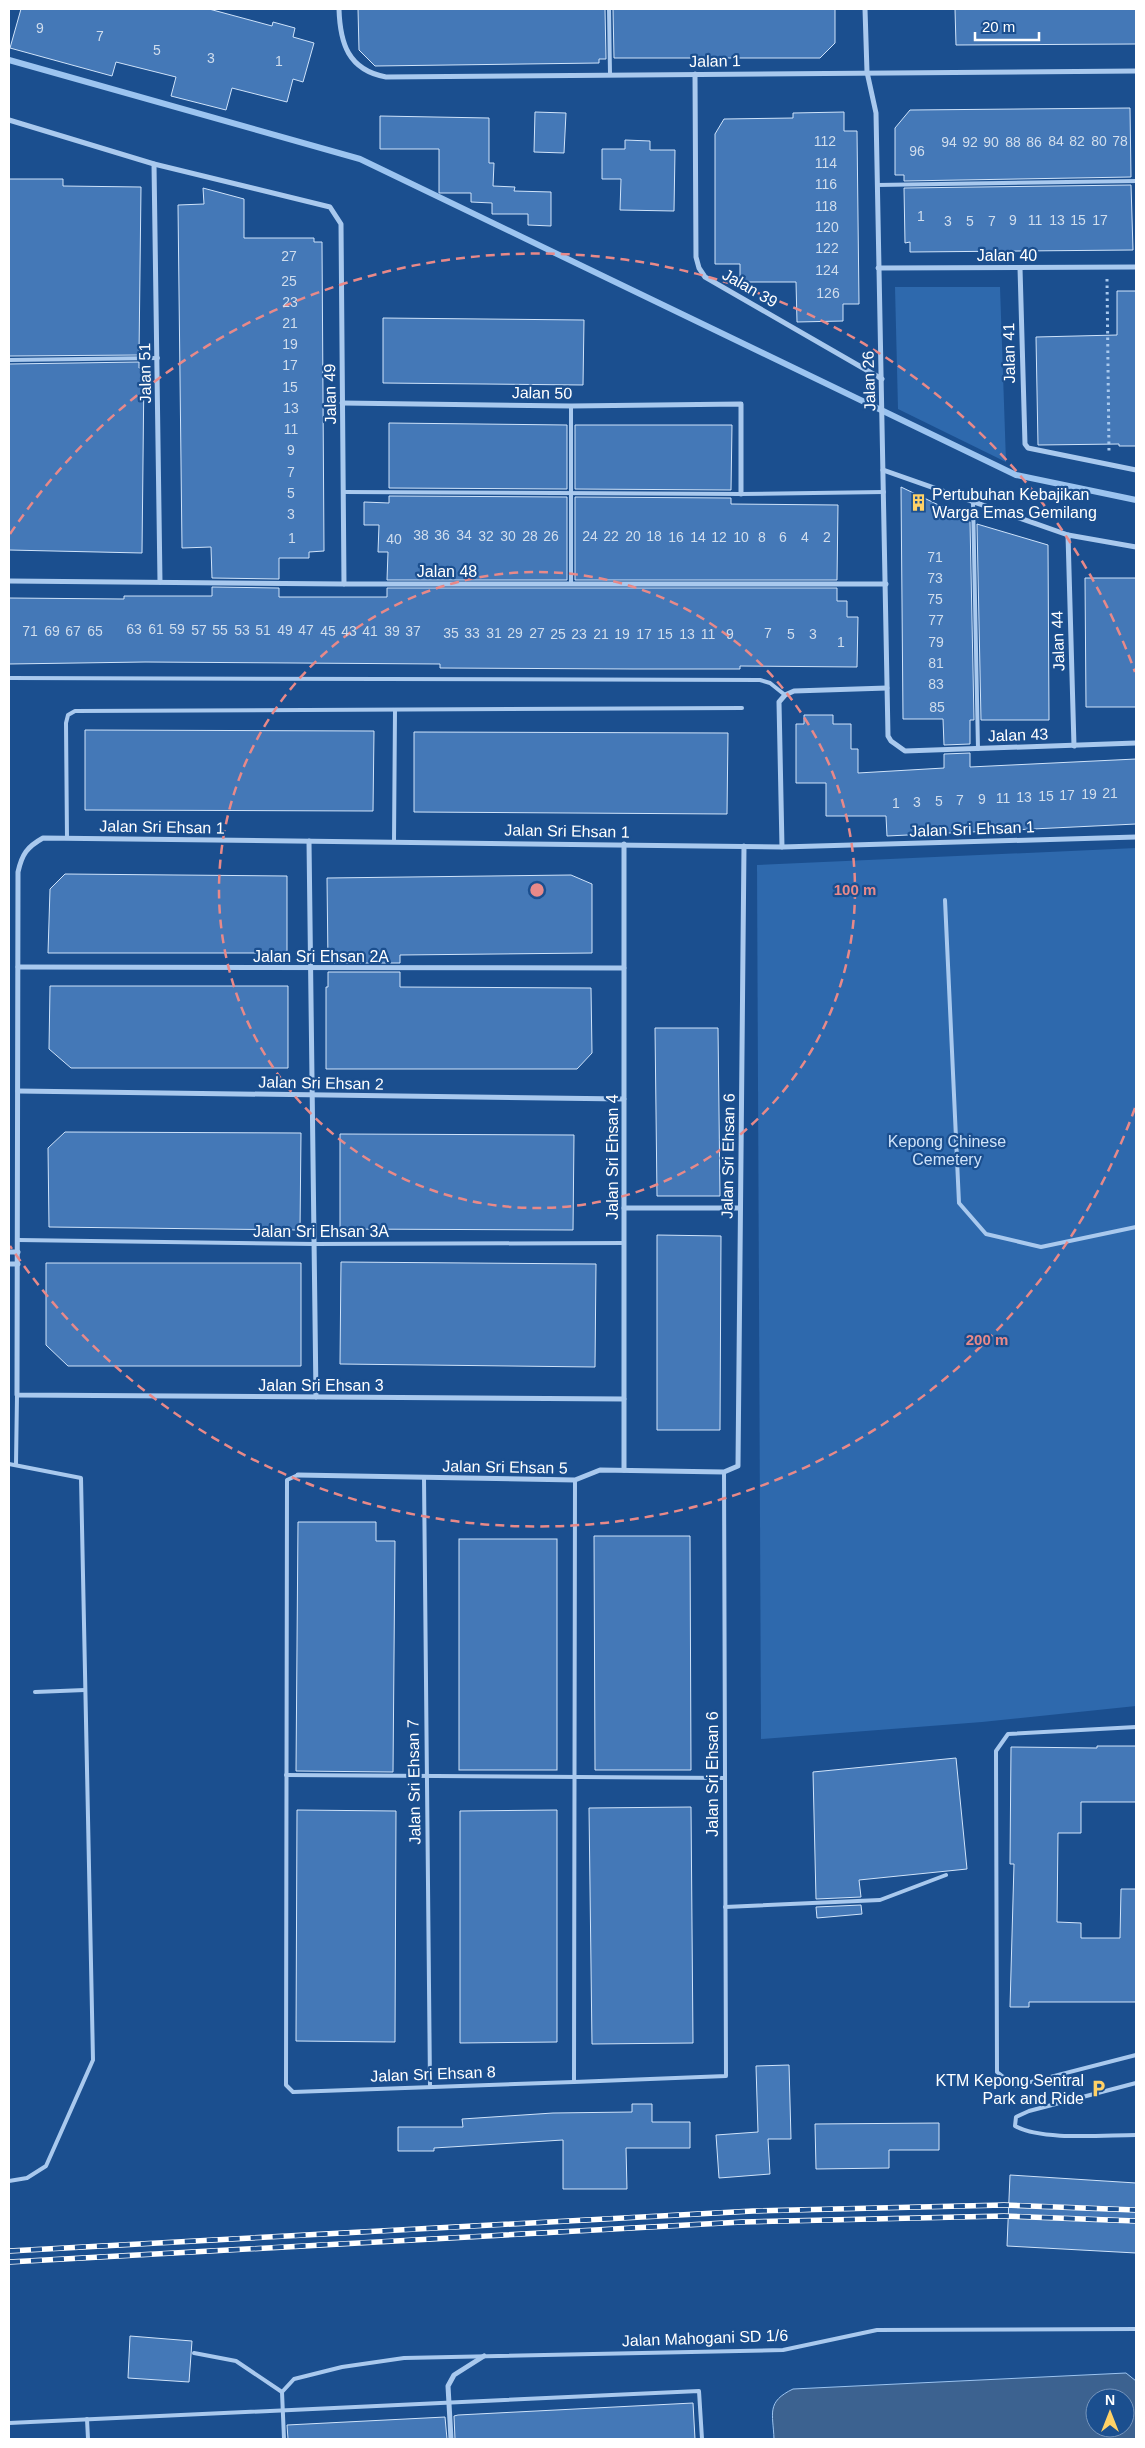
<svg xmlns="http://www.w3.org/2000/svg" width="1145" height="2448" viewBox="0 0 1145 2448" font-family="Arial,sans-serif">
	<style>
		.green { fill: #2e69ad }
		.water { fill: #3c6290; stroke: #9cc4f0; fill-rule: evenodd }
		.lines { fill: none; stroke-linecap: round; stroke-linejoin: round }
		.stream { stroke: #9cc4f0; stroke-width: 6 }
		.building { fill: #4478b7; stroke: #cfe3fa }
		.path { stroke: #a9c9ee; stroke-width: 3; stroke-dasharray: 2.5 4; stroke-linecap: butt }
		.service { stroke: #a9c9ee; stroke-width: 4 }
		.minor { stroke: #a9c9ee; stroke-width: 5 }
		.rail-casing { stroke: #fff; stroke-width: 5.5 }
		.rail { stroke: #1b4f8f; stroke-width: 4; stroke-dasharray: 11; stroke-linecap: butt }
		.ring { fill: none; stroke: #e88989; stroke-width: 2.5; stroke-dasharray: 9 6 }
		.labels { text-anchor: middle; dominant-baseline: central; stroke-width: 4.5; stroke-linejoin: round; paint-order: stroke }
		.number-label { font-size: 14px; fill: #d0dded }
		.street-label { font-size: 16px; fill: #fff; stroke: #1b4f8f }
		.poi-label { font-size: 16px; fill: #fff; stroke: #1b4f8f; text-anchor: start }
		.park-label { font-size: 16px; fill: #cfe3fa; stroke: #1b4f8f }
		.centre { fill: #e88989; stroke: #1b4f8f; stroke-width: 2.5 }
		.ring-label { font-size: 15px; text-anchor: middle; font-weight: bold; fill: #e88989; stroke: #1b4f8f; stroke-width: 4.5; stroke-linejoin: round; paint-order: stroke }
	</style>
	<rect width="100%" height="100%" fill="#1b4f8f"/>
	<g class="green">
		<polygon points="895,287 1000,287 1006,462 898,409"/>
		<polygon points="1136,848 1136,1706 982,1722 761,1739 757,865"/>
	</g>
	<path class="water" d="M1126 2373 1136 2381V2439H774C773 2413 766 2402 793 2389ZM1095 2398H1125V2428H1095Z"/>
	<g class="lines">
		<polyline class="stream" points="9,60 360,159 1016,475 1136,500"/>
	</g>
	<g class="building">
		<polygon points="21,9 209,9 272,26 273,22 295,28 293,37 314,43 303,82 293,79 287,102 232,88 226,110 171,96 176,77 116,62 112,76 10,48"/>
		<polygon points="358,9 605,9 606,59 599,59 599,63 375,66 359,50"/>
		<polygon points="613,9 835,9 835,43 820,58 614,58"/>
		<polygon points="955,9 1136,9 1136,44 956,45"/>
		<polygon points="1130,108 1131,177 904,181 904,175 895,175 895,128 910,110"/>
		<polygon points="535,112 566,113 564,153 534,152"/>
		<polygon points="844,112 844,131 857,131 859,304 843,304 843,321 797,322 796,282 740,282 740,264 715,264 715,134 724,119 793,118 793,113"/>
		<polygon points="380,116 489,118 489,163 494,163 493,186 515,187 514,191 551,192 551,226 528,225 528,214 492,214 492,203 471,202 471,193 439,193 439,149 380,149"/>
		<polygon points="625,140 650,141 650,150 675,150 674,211 620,210 621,179 602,179 602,149 625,149"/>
		<polygon points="9,179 63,179 63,186 141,187 139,355 9,356"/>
		<polygon points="1131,185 1133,250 910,252 910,242 905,243 904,188"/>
		<polygon points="203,188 244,199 244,238 314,238 314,242 322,242 324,551 309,552 309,558 279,558 279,579 212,578 211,547 182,548 178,205 204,204"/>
		<polygon points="1117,291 1136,291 1136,446 1119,446 1119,444 1038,445 1036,337 1117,335"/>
		<polygon points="383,318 584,320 583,385 383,383"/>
		<polygon points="139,362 139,368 144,368 142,553 9,550 9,364"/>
		<polygon points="389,423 567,425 567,489 389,488"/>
		<polygon points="575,425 732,425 731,490 575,489"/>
		<polygon points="901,487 968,519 970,522 974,720 970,720 970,744 944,745 943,719 903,719"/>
		<polygon points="389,496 567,497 567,580 387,580 388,552 378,552 379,525 364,525 364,502 389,503"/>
		<polygon points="575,497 731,498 731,504 838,505 837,580 575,580"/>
		<polygon points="977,524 1048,545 1049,720 981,720"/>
		<polygon points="1085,578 1136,578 1136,707 1086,707"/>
		<polygon points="212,587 279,588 279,597 387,597 387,588 837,588 837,601 847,601 847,617 858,617 857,667 740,666 740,669 633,669 440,668 440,664 145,662 9,664 9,598 124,599 124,596 212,596"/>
		<polygon points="804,715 833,715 833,724 851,724 851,749 858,749 858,773 944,768 944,754 970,753 970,767 1136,759 1136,824 887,836 886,816 826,816 826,783 796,783 796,724 804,724"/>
		<polygon points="85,730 374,731 373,811 85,810"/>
		<polygon points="414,732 728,733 727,814 414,812"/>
		<polygon points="65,874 287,876 287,953 48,953 50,889"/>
		<polygon points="571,875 592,884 592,953 400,955 400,963 328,963 327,878"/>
		<polygon points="328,972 400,972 400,987 591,988 592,1053 577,1069 326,1069 326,987 328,987"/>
		<polygon points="50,986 288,986 288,1068 71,1068 49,1049"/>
		<polygon points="655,1028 718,1028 720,1196 657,1196"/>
		<polygon points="65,1132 301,1133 300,1230 49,1227 48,1148"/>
		<polygon points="340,1134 574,1135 573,1230 340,1229"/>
		<polygon points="657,1235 721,1236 720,1430 657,1430"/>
		<polygon points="341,1262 596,1264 595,1367 340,1364"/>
		<polygon points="46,1263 301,1263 301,1366 68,1366 46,1345"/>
		<polygon points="298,1522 376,1522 376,1541 395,1541 393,1772 296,1771"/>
		<polygon points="594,1536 690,1536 691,1770 595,1770"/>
		<rect x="459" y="1539" width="98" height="231"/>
		<polygon points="1097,1746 1136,1746 1136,1802 1081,1802 1081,1833 1058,1833 1057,1922 1081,1923 1081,1938 1120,1938 1121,1889 1136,1889 1136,2002 1029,2002 1029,2007 1010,2007 1014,1864 1010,1864 1011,1747 1097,1748"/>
		<polygon points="956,1758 967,1869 859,1880 861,1897 816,1899 813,1772"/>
		<polygon points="691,1807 693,2043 592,2044 589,1808"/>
		<polygon points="297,1810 396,1811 395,2042 296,2041"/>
		<polygon points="557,1810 557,2042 460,2043 460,1811"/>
		<polygon points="861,1905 862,1914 817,1918 816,1907"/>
		<polygon points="789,2065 791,2139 768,2139 770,2174 719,2178 716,2135 758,2132 756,2066"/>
		<polygon points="632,2104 652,2104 652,2122 690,2122 690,2148 626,2148 627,2189 563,2189 563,2140 434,2148 434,2151 398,2151 398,2127 463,2127 462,2119 553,2113 632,2112"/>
		<polygon points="939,2123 939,2150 889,2150 889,2168 816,2169 815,2124"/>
		<polygon points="1010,2175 1136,2183 1136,2253 1007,2246"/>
		<polygon points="130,2336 192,2341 189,2382 128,2378"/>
		<polygon points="693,2403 695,2439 455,2439 454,2416 458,2415"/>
		<polygon points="445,2417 447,2439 288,2439 287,2425"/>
	</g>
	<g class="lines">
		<polyline class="path" points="1107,279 1109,453"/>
		<g class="service">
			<polyline points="609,9 610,74"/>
			<polyline points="877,185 1136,181"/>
			<polyline points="9,360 158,358"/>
			<polyline points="343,492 741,494 884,492"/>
			<polyline points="973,501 978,749"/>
			<polyline points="571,584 571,406"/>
			<polyline points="9,678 760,680 770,683 785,695"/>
			<polyline points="67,838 66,723 68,715 75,711 742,708"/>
			<polyline points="394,842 395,711"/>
			<polyline points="945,900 959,1203 986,1234 1041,1247 1136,1227"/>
			<polyline points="18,1240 315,1244 624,1243"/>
			<polyline points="9,1464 81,1478 93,2060 46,2166 27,2178 9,2181"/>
			<polyline points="16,1464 17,1395"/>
			<polyline points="298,1475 287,1480 286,2085 293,2092 574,2082"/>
			<polyline points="424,1478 430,2086"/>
			<polyline points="575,1480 574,2082 726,2076 724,1472"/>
			<polyline points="35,1692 85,1690"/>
			<polyline points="1136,1727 1008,1734 996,1751 997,2072 1015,2086 1136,2055"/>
			<polyline points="286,1775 725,1778"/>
			<polyline points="725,1907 880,1900 946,1875"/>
			<path d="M1136 2083 1029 2111 1016 2117 1015 2126C1043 2141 1103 2135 1136 2135"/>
			<polyline points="194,2353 236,2361 282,2392"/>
			<polyline points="87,2419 88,2439"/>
			<polyline points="9,2423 699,2391 702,2439"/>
			<polyline points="284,2439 282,2392 294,2379 342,2367 404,2358 783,2350 877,2330 1136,2329"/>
		</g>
		<g class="minor">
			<path d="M339 9C340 43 348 70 386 77L1136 71"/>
			<polyline points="865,9 867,72 876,113 888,736 891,741 905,751 1136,743"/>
			<polyline points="695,74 696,257 699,268 705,277 882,379"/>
			<polyline points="9,120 154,164 330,207 341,224 344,584"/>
			<polyline points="154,164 160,582"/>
			<polyline points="878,268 1136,267"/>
			<polyline points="1020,268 1025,444 1028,448 1136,470"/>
			<polyline points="342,403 571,406 741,404 741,494"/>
			<polyline points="883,470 1068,535 1136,547"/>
			<polyline points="1068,535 1074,746"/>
			<polyline points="9,581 344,584 886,584"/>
			<polyline points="309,841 316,1397"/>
			<polyline points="624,844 624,1470"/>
			<polyline points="782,847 779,702 785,695 794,691 887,688"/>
			<polyline points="18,967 624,968"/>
			<polyline points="18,1091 624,1099"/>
			<polyline points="624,1208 740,1208"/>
			<polyline points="9,1252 18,1252"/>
			<polyline points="9,1264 18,1264"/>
			<path d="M624 1399 17 1395 18 872C22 854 27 847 43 838L782 847 1136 837"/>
			<polyline points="298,1475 575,1480 600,1470 724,1472 738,1466 744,846"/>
			<polyline points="451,2439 448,2386 454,2375 484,2356"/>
		</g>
		<defs>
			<g id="rail">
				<polyline points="9,2251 753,2211 1004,2205 1136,2210"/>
				<polyline points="9,2262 742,2222 1004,2216 1136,2221"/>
			</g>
		</defs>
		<use href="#rail" class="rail-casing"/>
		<use href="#rail" class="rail"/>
	</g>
	<g class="ring">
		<circle cx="537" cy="890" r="318"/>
		<path d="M1135 1108A636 636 0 0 1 10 1246M10 534A636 636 0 0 1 1135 672"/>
	</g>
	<defs>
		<symbol id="building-bare" viewBox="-9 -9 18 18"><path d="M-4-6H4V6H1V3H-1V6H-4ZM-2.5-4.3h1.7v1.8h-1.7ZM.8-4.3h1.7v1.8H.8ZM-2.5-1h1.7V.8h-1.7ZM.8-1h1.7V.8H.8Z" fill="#ffd166" stroke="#1b4f8f" stroke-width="2.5" paint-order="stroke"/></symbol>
		<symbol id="parking-bare" viewBox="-9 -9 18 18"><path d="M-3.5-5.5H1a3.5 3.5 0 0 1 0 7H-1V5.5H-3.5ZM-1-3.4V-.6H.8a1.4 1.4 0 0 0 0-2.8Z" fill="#ffd166" stroke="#1b4f8f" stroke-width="2.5" paint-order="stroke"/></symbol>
	</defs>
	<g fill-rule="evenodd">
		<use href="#building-bare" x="906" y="490" width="25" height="25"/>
		<use href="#parking-bare" x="1086" y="2076" width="25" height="25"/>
	</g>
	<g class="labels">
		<g class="number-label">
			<text x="40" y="28">9</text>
			<text x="100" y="36">7</text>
			<text x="157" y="50">5</text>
			<text x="211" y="58">3</text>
			<text x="279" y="61">1</text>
			<text x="825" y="141">112</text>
			<text x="1056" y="141">84</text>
			<text x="1077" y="141">82</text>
			<text x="1099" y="141">80</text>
			<text x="1120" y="141">78</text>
			<text x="949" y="142">94</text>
			<text x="970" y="142">92</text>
			<text x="991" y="142">90</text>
			<text x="1013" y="142">88</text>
			<text x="1034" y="142">86</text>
			<text x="917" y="151">96</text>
			<text x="826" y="163">114</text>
			<text x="826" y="184">116</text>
			<text x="826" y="206">118</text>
			<text x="921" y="216">1</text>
			<text x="1013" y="220">9</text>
			<text x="1035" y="220">11</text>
			<text x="1057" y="220">13</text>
			<text x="1078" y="220">15</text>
			<text x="1100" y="220">17</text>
			<text x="948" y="221">3</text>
			<text x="970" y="221">5</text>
			<text x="992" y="221">7</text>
			<text x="827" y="227">120</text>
			<text x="827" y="248">122</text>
			<text x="289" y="256">27</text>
			<text x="827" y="270">124</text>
			<text x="289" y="281">25</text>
			<text x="828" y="293">126</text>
			<text x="290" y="302">23</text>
			<text x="290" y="323">21</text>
			<text x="290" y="344">19</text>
			<text x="290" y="365">17</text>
			<text x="290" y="387">15</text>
			<text x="291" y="408">13</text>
			<text x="291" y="429">11</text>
			<text x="291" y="450">9</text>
			<text x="291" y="472">7</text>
			<text x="291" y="493">5</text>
			<text x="291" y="514">3</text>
			<text x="421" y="535">38</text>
			<text x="442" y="535">36</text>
			<text x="464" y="535">34</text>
			<text x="486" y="536">32</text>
			<text x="508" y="536">30</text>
			<text x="530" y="536">28</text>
			<text x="551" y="536">26</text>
			<text x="590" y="536">24</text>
			<text x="611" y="536">22</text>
			<text x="633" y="536">20</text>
			<text x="654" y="536">18</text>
			<text x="676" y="537">16</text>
			<text x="698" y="537">14</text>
			<text x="719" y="537">12</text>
			<text x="741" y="537">10</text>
			<text x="762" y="537">8</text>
			<text x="783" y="537">6</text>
			<text x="805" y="537">4</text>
			<text x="827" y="537">2</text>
			<text x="292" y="538">1</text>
			<text x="394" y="539">40</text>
			<text x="935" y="557">71</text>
			<text x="935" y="578">73</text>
			<text x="935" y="599">75</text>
			<text x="936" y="620">77</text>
			<text x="134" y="629">63</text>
			<text x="156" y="629">61</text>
			<text x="177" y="629">59</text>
			<text x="199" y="630">57</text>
			<text x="220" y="630">55</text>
			<text x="242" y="630">53</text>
			<text x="263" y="630">51</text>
			<text x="285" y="630">49</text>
			<text x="306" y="630">47</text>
			<text x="30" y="631">71</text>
			<text x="52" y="631">69</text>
			<text x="73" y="631">67</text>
			<text x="95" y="631">65</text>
			<text x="328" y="631">45</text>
			<text x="349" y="631">43</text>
			<text x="370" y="631">41</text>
			<text x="392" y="631">39</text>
			<text x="413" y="631">37</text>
			<text x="451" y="633">35</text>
			<text x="472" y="633">33</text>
			<text x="494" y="633">31</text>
			<text x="515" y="633">29</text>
			<text x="537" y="633">27</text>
			<text x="768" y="633">7</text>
			<text x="558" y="634">25</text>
			<text x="579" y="634">23</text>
			<text x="601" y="634">21</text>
			<text x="622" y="634">19</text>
			<text x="644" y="634">17</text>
			<text x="665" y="634">15</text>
			<text x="687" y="634">13</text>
			<text x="708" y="634">11</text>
			<text x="730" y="634">9</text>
			<text x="791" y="634">5</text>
			<text x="813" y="634">3</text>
			<text x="841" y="642">1</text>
			<text x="936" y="642">79</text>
			<text x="936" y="663">81</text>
			<text x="936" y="684">83</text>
			<text x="937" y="707">85</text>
			<text x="1110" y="793">21</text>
			<text x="1089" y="794">19</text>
			<text x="1067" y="795">17</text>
			<text x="1046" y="796">15</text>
			<text x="1024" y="797">13</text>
			<text x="1003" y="798">11</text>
			<text x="982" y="799">9</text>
			<text x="960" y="800">7</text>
			<text x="939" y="801">5</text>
			<text x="917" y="802">3</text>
			<text x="896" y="803">1</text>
		</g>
		<g class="street-label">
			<text transform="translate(715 61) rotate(-1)">Jalan 1</text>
			<text x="1007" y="255">Jalan 40</text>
			<text transform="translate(750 288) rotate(30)">Jalan 39</text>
			<text transform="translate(1009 353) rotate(-91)">Jalan 41</text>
			<text transform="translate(145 373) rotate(-91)">Jalan 51</text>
			<text transform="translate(869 381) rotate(-92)">Jalan 26</text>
			<text transform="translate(542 393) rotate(1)">Jalan 50</text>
			<text transform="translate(330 394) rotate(-91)">Jalan 49</text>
			<text x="447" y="571">Jalan 48</text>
			<text transform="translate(1058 641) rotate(-92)">Jalan 44</text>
			<text transform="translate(1018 735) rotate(-2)">Jalan 43</text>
			<text transform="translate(162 827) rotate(1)">Jalan Sri Ehsan 1</text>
			<text transform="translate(972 829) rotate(-2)">Jalan Sri Ehsan 1</text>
			<text transform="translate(567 831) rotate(1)">Jalan Sri Ehsan 1</text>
			<text x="321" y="956">Jalan Sri Ehsan 2A</text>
			<text transform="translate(321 1083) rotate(1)">Jalan Sri Ehsan 2</text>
			<text transform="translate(728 1156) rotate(-89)">Jalan Sri Ehsan 6</text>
			<text transform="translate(612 1157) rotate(-90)">Jalan Sri Ehsan 4</text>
			<text x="321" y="1231">Jalan Sri Ehsan 3A</text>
			<text x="321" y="1385">Jalan Sri Ehsan 3</text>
			<text transform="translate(505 1467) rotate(1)">Jalan Sri Ehsan 5</text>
			<text transform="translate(712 1774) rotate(-90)">Jalan Sri Ehsan 6</text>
			<text transform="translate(414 1782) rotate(-91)">Jalan Sri Ehsan 7</text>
			<text transform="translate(433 2074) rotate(-2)">Jalan Sri Ehsan 8</text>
			<text transform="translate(705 2338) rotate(-2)">Jalan Mahogani SD 1/6</text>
		</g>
		<g class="poi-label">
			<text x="932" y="494">Pertubuhan Kebajikan<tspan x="932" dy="18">Warga Emas Gemilang</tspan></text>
			<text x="1084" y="2080" text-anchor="end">KTM Kepong Sentral<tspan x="1084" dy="18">Park and Ride</tspan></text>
		</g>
		<g class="park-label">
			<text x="947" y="1141">Kepong Chinese<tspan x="947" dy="18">Cemetery</tspan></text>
		</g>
	</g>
	<circle cx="537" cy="890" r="8" class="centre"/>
	<g class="ring-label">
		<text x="855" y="895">100 m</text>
		<text x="987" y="1345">200 m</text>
	</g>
	<rect width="1145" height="2448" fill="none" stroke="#ffffff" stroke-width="20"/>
	<g transform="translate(1110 2413)"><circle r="24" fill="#1b4f8f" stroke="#7695bc"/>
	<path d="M0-4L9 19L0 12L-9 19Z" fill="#ffd166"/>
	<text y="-8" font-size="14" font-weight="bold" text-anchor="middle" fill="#ffffff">N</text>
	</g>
	<path d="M975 32v8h64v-8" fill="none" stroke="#ffffff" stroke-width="2.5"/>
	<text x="982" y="32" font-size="15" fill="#ffffff" stroke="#1b4f8f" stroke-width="4" paint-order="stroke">20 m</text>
</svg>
